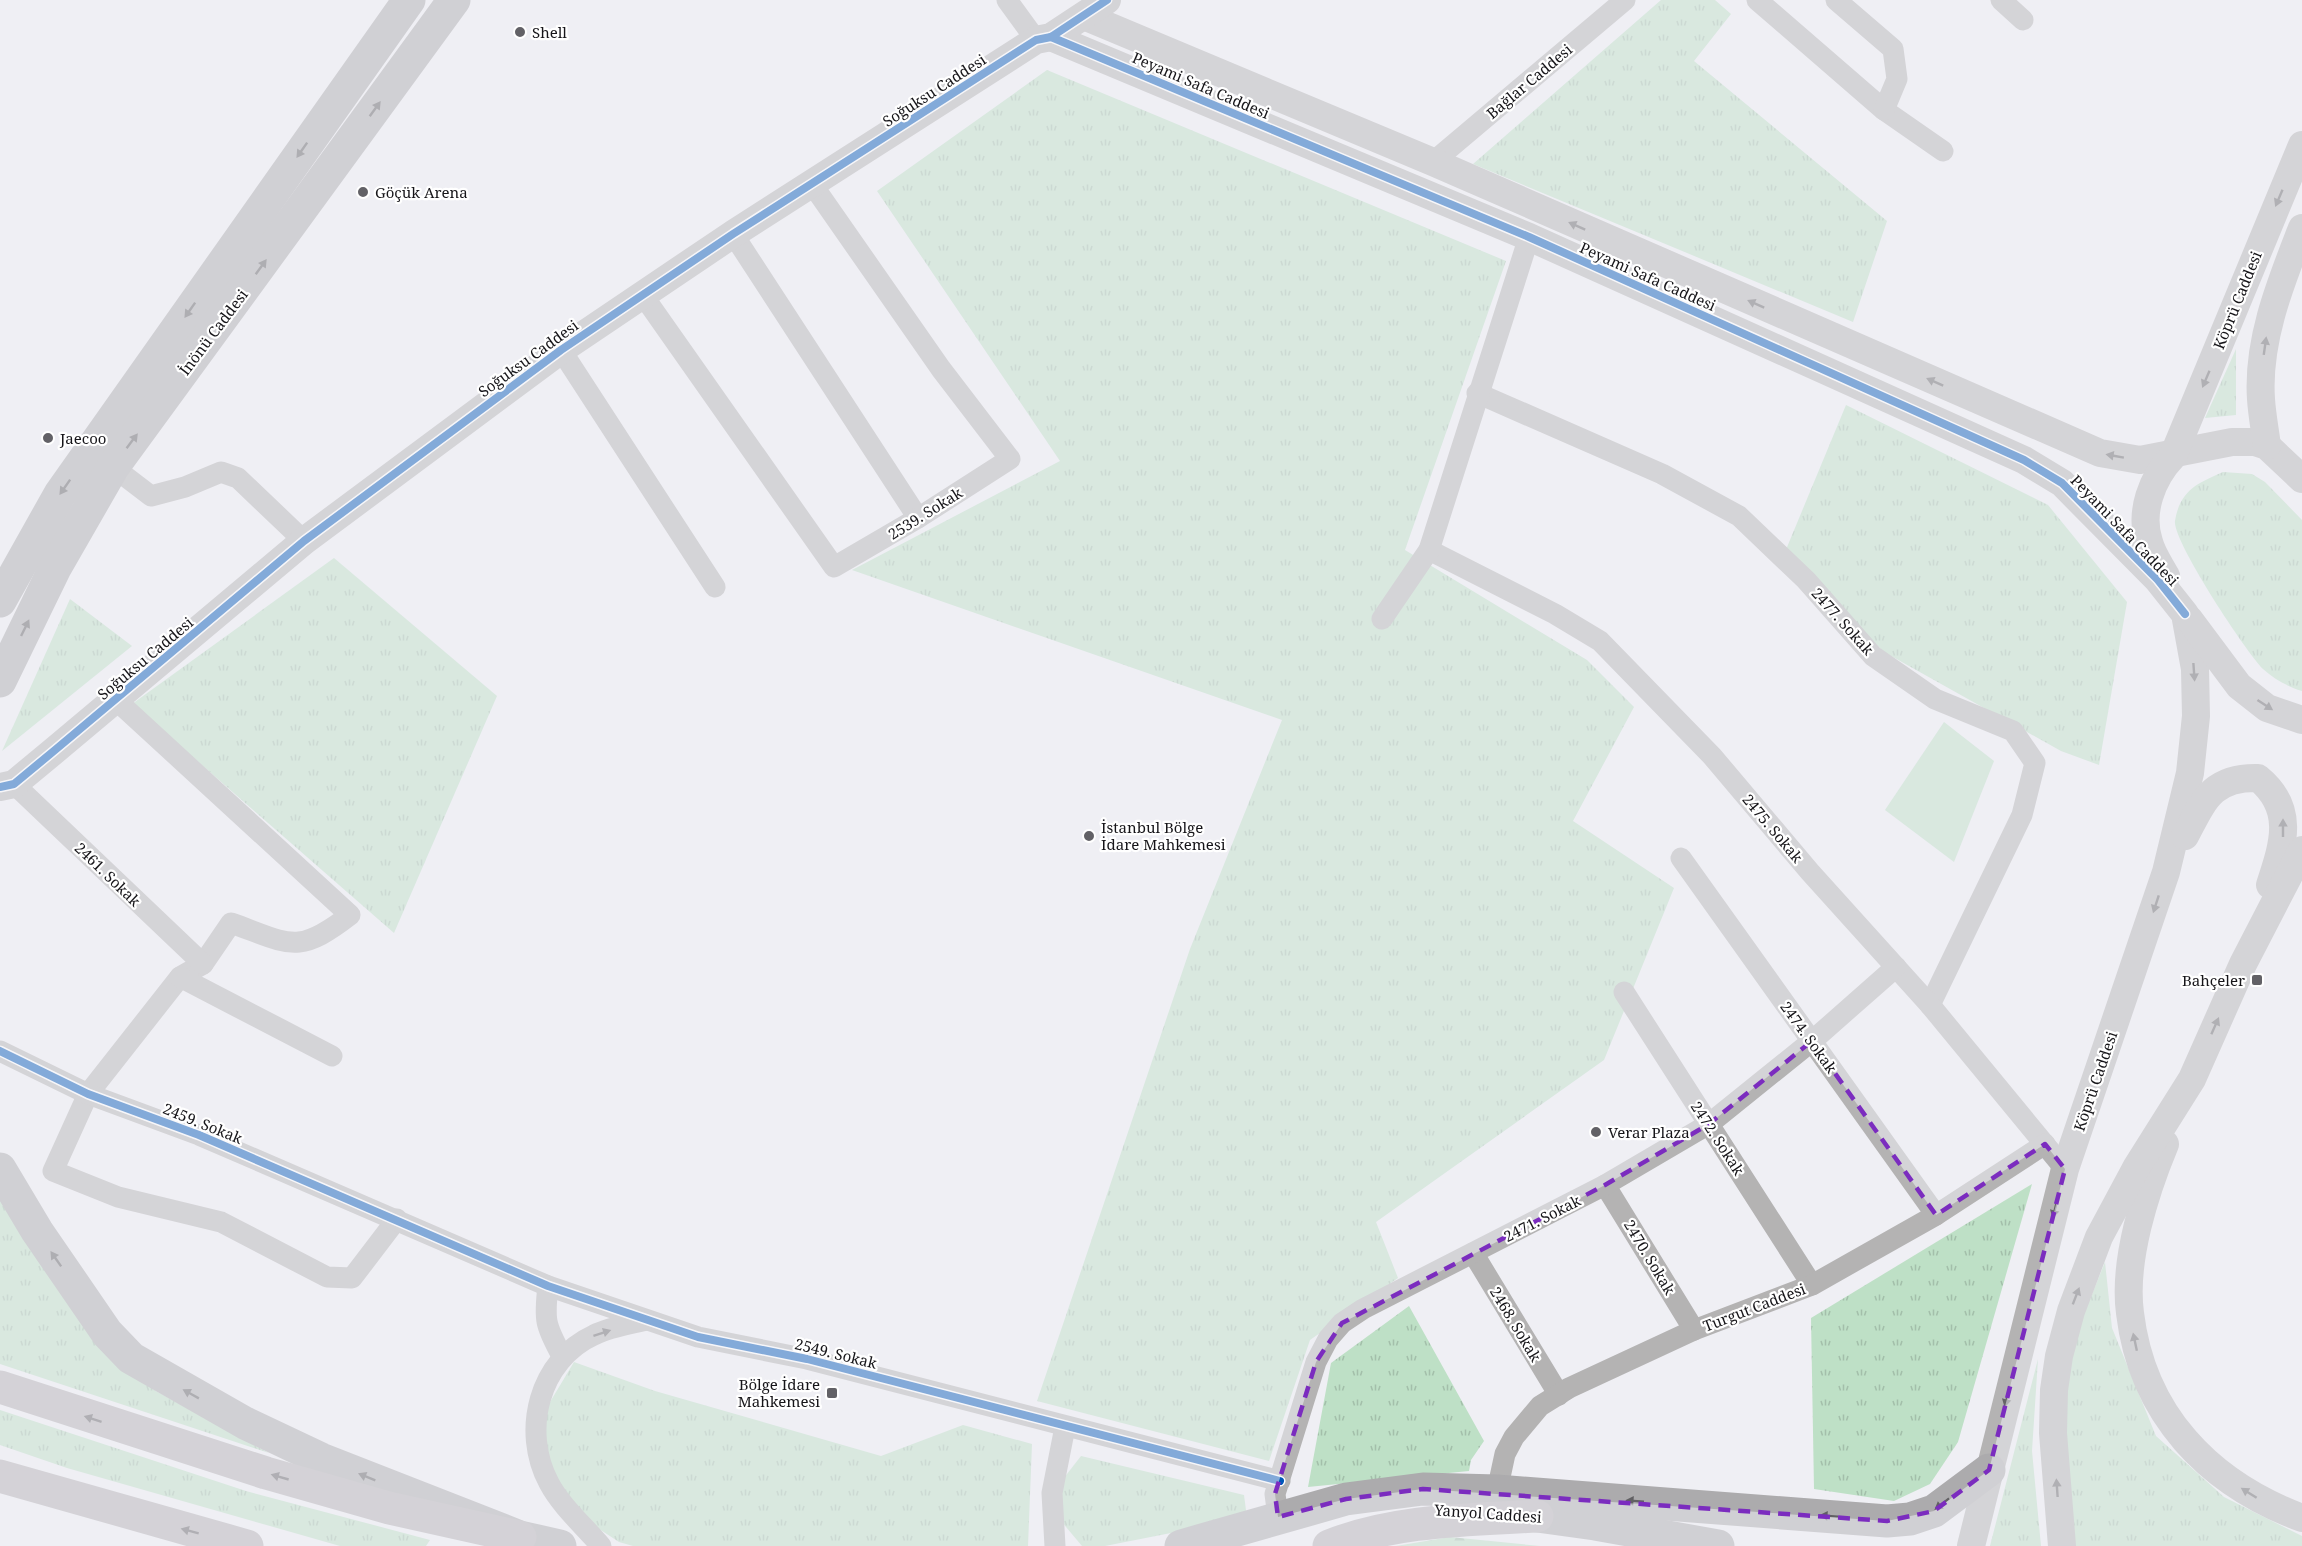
<svg xmlns="http://www.w3.org/2000/svg" width="2302" height="1546" viewBox="0 0 2302 1546" font-family="'Noto Serif',serif">
	<style>
		.grass { fill: url(#grass-tufts) }
		.forest { fill: url(#forest-firs) }
		.park { fill: #bee0c6 }
		.lines { fill: none; stroke-linecap: round; stroke-linejoin: round }
		.street { stroke: #b4b3b3; stroke-width: 21 }
		.secondary { stroke: #b4b3b3; stroke-width: 28 }
		.primary { stroke: #acabad; stroke-width: 33 }
		.highway { stroke: #b3b0b3; stroke-width: 33 }
		.cycleway-casing { stroke: #fff; stroke-width: 11 }
		.cycleway { stroke: #0057b8; stroke-width: 8 }
		.oneway { fill: #616063 }
		.oneway2 { fill: #656466 }
		.oneway3 { fill: #646266 }
		.marked { fill: none; stroke: #7b2cbf; stroke-width: 4.5; stroke-dasharray: 12 8; stroke-linejoin: round }
		.poi-dot { fill: #626166; stroke: #fff; stroke-width: 2 }
		.labels { text-anchor: middle; dominant-baseline: central; stroke-width: 4.5; stroke-linejoin: round; paint-order: stroke }
		.poi-label { font-size: 15px; fill: #161519; stroke: #fff; text-anchor: start }
		.street-label { font-size: 15px; fill: #161519; stroke: #fff }
	</style>
	<defs>
		<pattern id="grass-tufts" width="24" height="20" patternUnits="userSpaceOnUse" patternTransform="scale(1.5)"><rect width="24" height="20" fill="#bee0c6"/><path d="M3 7l-1-3M5 7V3M7 7l1-3M15 17l-1-3M17 17v-4M19 17l1-3" fill="none" stroke="#a3bfaa"/></pattern>
		<pattern id="forest-firs" width="22" height="20" patternUnits="userSpaceOnUse" patternTransform="scale(1.5)"><rect width="22" height="20" fill="#bee0c6"/><path d="M5 1l3.5 6h-7zM16 11l3.5 6h-7z" fill="#a3bfaa"/></pattern>
	</defs>
	<rect width="100%" height="100%" fill="#efeff4"/>
	<g class="grass">
		<polygon points="1661,0 1715,0 1731,14 1694,61 1887,221 1853,322 1473,164"/>
		<polygon points="1047,70 1506,261 1405,550 1587,660 1634,707 1573,821 1674,888 1604,1060 1376,1222 1398,1278 1310,1340 1269,1461 1037,1401 1190,949 1282,720 852,570 1060,461 877,191"/>
		<polygon points="2236,349 2236,415 2205,418"/>
		<polygon points="1846,405 2048,505 2127,602 2099,765 2061,751 1884,652 1785,552"/>
		<path d="M2223 472 2252 474 2265 482 2302 520V691C2287 686 2275 680 2263 669 2246 652 2172 540 2175 521 2180 490 2198 483 2223 472Z"/>
		<polygon points="334,558 497,696 394,933 132,704"/>
		<polygon points="70,599 132,646 2,751"/>
		<polygon points="2032,1184 1958,1442 1930,1484 1894,1501 1814,1489 1811,1318"/>
		<polygon points="0,1189 154,1390 269,1453 0,1364"/>
		<polygon points="2105,1262 2112,1328 2156,1436 2224,1497 2302,1536 2302,1546 2073,1546 2065,1409 2074,1339"/>
		<polygon points="1409,1306 1484,1441 1471,1460 1469,1471 1308,1487 1331,1363"/>
		<polygon points="2038,1359 2032,1451 2041,1546 1990,1546"/>
		<polygon points="574,1362 655,1391 881,1456 963,1425 1032,1444 1028,1546 633,1546 619,1542 567,1508 543,1459 544,1412"/>
		<polygon points="0,1410 246,1491 430,1540 426,1546 340,1546 67,1468 0,1445"/>
		<polygon points="1081,1456 1244,1495 1247,1518 1105,1546 1082,1546 1061,1521 1060,1483"/>
	</g>
	<polygon class="forest" points="1450,1537 1540,1546 1396,1546"/>
	<polygon class="park" points="1944,722 1994,761 1954,862 1885,810"/>
	<g class="lines">
		<g class="street">
			<polyline points="1007,0 1036,40"/>
			<polyline points="1757,0 1884,110 1943,151"/>
			<polyline points="1836,0 1893,49 1897,79 1884,110"/>
			<polyline points="2001,0 2023,20"/>
			<polyline points="1433,162 1625,0"/>
			<polyline points="733,234 918,518"/>
			<polyline points="642,294 834,567 918,518 1010,459 941,369 812,184"/>
			<polyline points="561,350 715,587"/>
			<polyline points="1477,393 1662,474 1739,516 1806,580 1873,656 1935,699 2013,731 2035,763 2022,815 1930,1005"/>
			<polyline points="113,467 151,496 185,487 221,472 238,478 304,541"/>
			<polyline points="1429,550 1555,614 1600,641 1712,756 1810,872 1930,1005 2065,1169"/>
			<polyline points="1382,619 1429,550 1529,237"/>
			<path d="M116 700 350 915C297 956 290 944 231 923L203 964 180 977 88 1094 53 1171 118 1197 221 1222 327 1277 352 1278 397 1219"/>
			<polyline points="14,784 203,964"/>
			<polyline points="1681,858 1936,1215"/>
			<polyline points="180,977 332,1056"/>
			<polyline points="1624,992 1812,1285"/>
			<polyline points="0,1051 88,1094 199,1135 548,1286 698,1337 807,1359 1280,1481"/>
			<polyline points="1605,1185 1694,1330"/>
			<polyline points="1473,1253 1559,1395"/>
			<path d="M548 1286C544 1320 545 1325 562 1356"/>
			<polyline points="1497,1491 1505,1454 1514,1437 1540,1406 1569,1388 1694,1330 1812,1285 1936,1215 2045,1144"/>
			<polyline points="1278,1517 1275,1494 1316,1362 1328,1339 1342,1323 1363,1309 1605,1185 1709,1124 1812,1041 1896,967"/>
			<path d="M601 1546C584 1526 561 1506 549 1483 521 1431 539 1360 594 1335 610 1327 630 1324 647 1320"/>
			<polyline points="1055,1546 1052,1493 1065,1427"/>
		</g>
		<g class="secondary">
			<polyline points="1084,16 1433,162 2100,453 2140,460 2232,442 2255,442 2267,446 2302,479"/>
			<polyline points="1051,37 1529,237 2024,460 2062,483 2158,580 2185,614 2195,669 2196,716 2190,773 2166,872 2065,1169 1971,1546"/>
			<path d="M2267 446C2265 430 2262 415 2261 399 2257 340 2281 282 2302 228"/>
			<path d="M2166 576C2160 565 2152 554 2149 542 2139 512 2152 478 2173 456L2302 145"/>
			<polyline points="2189,619 2239,686 2267,708 2302,720"/>
			<polyline points="0,787 14,784 55,750 304,541 561,350 733,234 1036,40 1051,37 1107,0"/>
			<path d="M2185 836C2204 800 2212 777 2258 778 2296 809 2283 845 2270 885"/>
			<path d="M2165 1144C2145 1192 2123 1261 2130 1313 2142 1414 2208 1483 2302 1518"/>
			<polyline points="2062,1546 2053,1433 2054,1390 2059,1356 2071,1311 2099,1237 2136,1168 2192,1079 2243,964 2302,850"/>
		</g>
		<g class="primary">
			<polyline points="0,601 60,494 409,0"/>
			<polyline points="0,681 55,568 113,467 454,0"/>
			<polyline points="0,1169 37,1231 107,1333 131,1358 245,1423 321,1459 520,1537 560,1546"/>
			<polyline points="1516,1513 1595,1524 1718,1546"/>
			<polyline points="1181,1546 1346,1499 1423,1489 1497,1491 1887,1521 1910,1519 1934,1511 1989,1470"/>
		</g>
		<g class="highway">
			<polyline points="0,1387 266,1473 389,1508 520,1537"/>
			<polyline points="0,1476 247,1546"/>
			<path d="M1329 1546C1394 1520 1467 1520 1537 1516"/>
		</g>
		<defs>
			<g id="cycleway">
				<polyline points="1051,37 1529,237 2024,460 2062,483 2158,580 2185,614"/>
				<polyline points="0,787 14,784 55,750 304,541 561,350 733,234 1036,40 1051,37 1107,0"/>
				<polyline points="0,1051 88,1094 199,1135 548,1286 698,1337 807,1359 1280,1481"/>
			</g>
		</defs>
		<use href="#cycleway" class="cycleway-casing"/>
		<use href="#cycleway" class="cycleway"/>
	</g>
	<defs><path id="oneway-solid" d="M-6-.8H1V-3.2L6.5 0L1 3.2V.8H-6Z" transform="scale(1.5)"/></defs>
	<g class="oneway">
		<use href="#oneway-solid" transform="translate(375 109) rotate(-54)"/>
		<use href="#oneway-solid" transform="translate(302 150) rotate(125)"/>
		<use href="#oneway-solid" transform="translate(261 267) rotate(-54)"/>
		<use href="#oneway-solid" transform="translate(190 310) rotate(125)"/>
		<use href="#oneway-solid" transform="translate(132 441) rotate(-53)"/>
		<use href="#oneway-solid" transform="translate(65 487) rotate(125)"/>
		<use href="#oneway-solid" transform="translate(25 628) rotate(-64)"/>
		<use href="#oneway-solid" transform="translate(56 1259) rotate(-125)"/>
		<use href="#oneway-solid" transform="translate(191 1394) rotate(-151)"/>
		<use href="#oneway-solid" transform="translate(367 1477) rotate(-158)"/>
		<use href="#oneway-solid" transform="translate(1635 1501) rotate(-176)"/>
		<use href="#oneway-solid" transform="translate(1942 1504) rotate(142)"/>
		<use href="#oneway-solid" transform="translate(1829 1516) rotate(-176)"/>
	</g>
	<g class="oneway2">
		<use href="#oneway-solid" transform="translate(2279 198) rotate(113)"/>
		<use href="#oneway-solid" transform="translate(1577 226) rotate(-156)"/>
		<use href="#oneway-solid" transform="translate(1756 304) rotate(-156)"/>
		<use href="#oneway-solid" transform="translate(2265 346) rotate(-82)"/>
		<use href="#oneway-solid" transform="translate(2206 379) rotate(113)"/>
		<use href="#oneway-solid" transform="translate(1935 382) rotate(-156)"/>
		<use href="#oneway-solid" transform="translate(2115 456) rotate(-170)"/>
		<use href="#oneway-solid" transform="translate(2194 672) rotate(86)"/>
		<use href="#oneway-solid" transform="translate(2265 705) rotate(33)"/>
		<use href="#oneway-solid" transform="translate(2283 828) rotate(-90)"/>
		<use href="#oneway-solid" transform="translate(2156 904) rotate(108)"/>
		<use href="#oneway-solid" transform="translate(2215 1026) rotate(-66)"/>
		<use href="#oneway-solid" transform="translate(2055 1209) rotate(104)"/>
		<use href="#oneway-solid" transform="translate(2076 1296) rotate(-69)"/>
		<use href="#oneway-solid" transform="translate(602 1333) rotate(-18)"/>
		<use href="#oneway-solid" transform="translate(2135 1342) rotate(-102)"/>
		<use href="#oneway-solid" transform="translate(2007 1398) rotate(104)"/>
		<use href="#oneway-solid" transform="translate(2057 1488) rotate(-94)"/>
		<use href="#oneway-solid" transform="translate(2249 1493) rotate(-148)"/>
	</g>
	<g class="oneway3">
		<use href="#oneway-solid" transform="translate(93 1419) rotate(-162)"/>
		<use href="#oneway-solid" transform="translate(280 1477) rotate(-164)"/>
		<use href="#oneway-solid" transform="translate(190 1531) rotate(-165)"/>
	</g>
	<path d="M0 0H2302V1546H0ZM1812 1041 1936 1215 2045 1144 2065 1169 1989 1470 1934 1511 1887 1521 1423 1489 1346 1499 1278 1517 1275 1494 1316 1362 1342 1323 1605 1185 1709 1124Z" fill="#efeff4" fill-opacity=".55" fill-rule="evenodd"/>
	<path class="marked" d="M1812 1041 1936 1215 2045 1144 2065 1169 1989 1470 1934 1511 1887 1521 1423 1489 1346 1499 1278 1517 1275 1494 1316 1362 1342 1323 1605 1185 1709 1124Z"/>
	<g class="poi-dot">
		<circle cx="520" cy="32" r="6"/>
		<circle cx="363" cy="192" r="6"/>
		<circle cx="48" cy="438" r="6"/>
		<circle cx="1089" cy="836" r="6"/>
		<rect x="2251" y="974" width="12" height="12" rx="3"/>
		<circle cx="1596" cy="1132" r="6"/>
		<rect x="826" y="1387" width="12" height="12" rx="3"/>
	</g>
	<g class="labels">
		<g class="poi-label">
			<text x="532" y="32">Shell</text>
			<text x="375" y="192">Göçük Arena</text>
			<text x="60" y="438">Jaecoo</text>
			<text x="1101" y="827">İstanbul Bölge<tspan x="1101" dy="17">İdare Mahkemesi</tspan></text>
			<text x="2245" y="980" text-anchor="end">Bahçeler</text>
			<text x="1608" y="1132">Verar Plaza</text>
			<text x="820" y="1384" text-anchor="end">Bölge İdare<tspan x="820" dy="17">Mahkemesi</tspan></text>
		</g>
		<g class="street-label">
			<text transform="translate(1529 81) rotate(-40)">Bağlar Caddesi</text>
			<text transform="translate(1201 85) rotate(23)">Peyami Safa Caddesi</text>
			<text transform="translate(934 90) rotate(-33)">Soğuksu Caddesi</text>
			<text transform="translate(1648 276) rotate(24)">Peyami Safa Caddesi</text>
			<text transform="translate(2237 300) rotate(-68)">Köprü Caddesi</text>
			<text transform="translate(213 332) rotate(-53)">İnönü Caddesi</text>
			<text transform="translate(528 358) rotate(-36)">Soğuksu Caddesi</text>
			<text transform="translate(925 513) rotate(-32)">2539. Sokak</text>
			<text transform="translate(2125 530) rotate(46)">Peyami Safa Caddesi</text>
			<text transform="translate(1843 621) rotate(48)">2477. Sokak</text>
			<text transform="translate(145 658) rotate(-40)">Soğuksu Caddesi</text>
			<text transform="translate(1773 828) rotate(50)">2475. Sokak</text>
			<text transform="translate(108 874) rotate(44)">2461. Sokak</text>
			<text transform="translate(1809 1037) rotate(54)">2474. Sokak</text>
			<text transform="translate(2095 1081) rotate(-71)">Köprü Caddesi</text>
			<text transform="translate(203 1123) rotate(22)">2459. Sokak</text>
			<text transform="translate(1718 1138) rotate(57)">2472. Sokak</text>
			<text transform="translate(1542 1218) rotate(-27)">2471. Sokak</text>
			<text transform="translate(1650 1257) rotate(59)">2470. Sokak</text>
			<text transform="translate(1754 1307) rotate(-21)">Turgut Caddesi</text>
			<text transform="translate(1516 1324) rotate(59)">2468. Sokak</text>
			<text transform="translate(836 1353) rotate(14)">2549. Sokak</text>
			<text transform="translate(1488 1513) rotate(4)">Yanyol Caddesi</text>
		</g>
	</g>
</svg>
